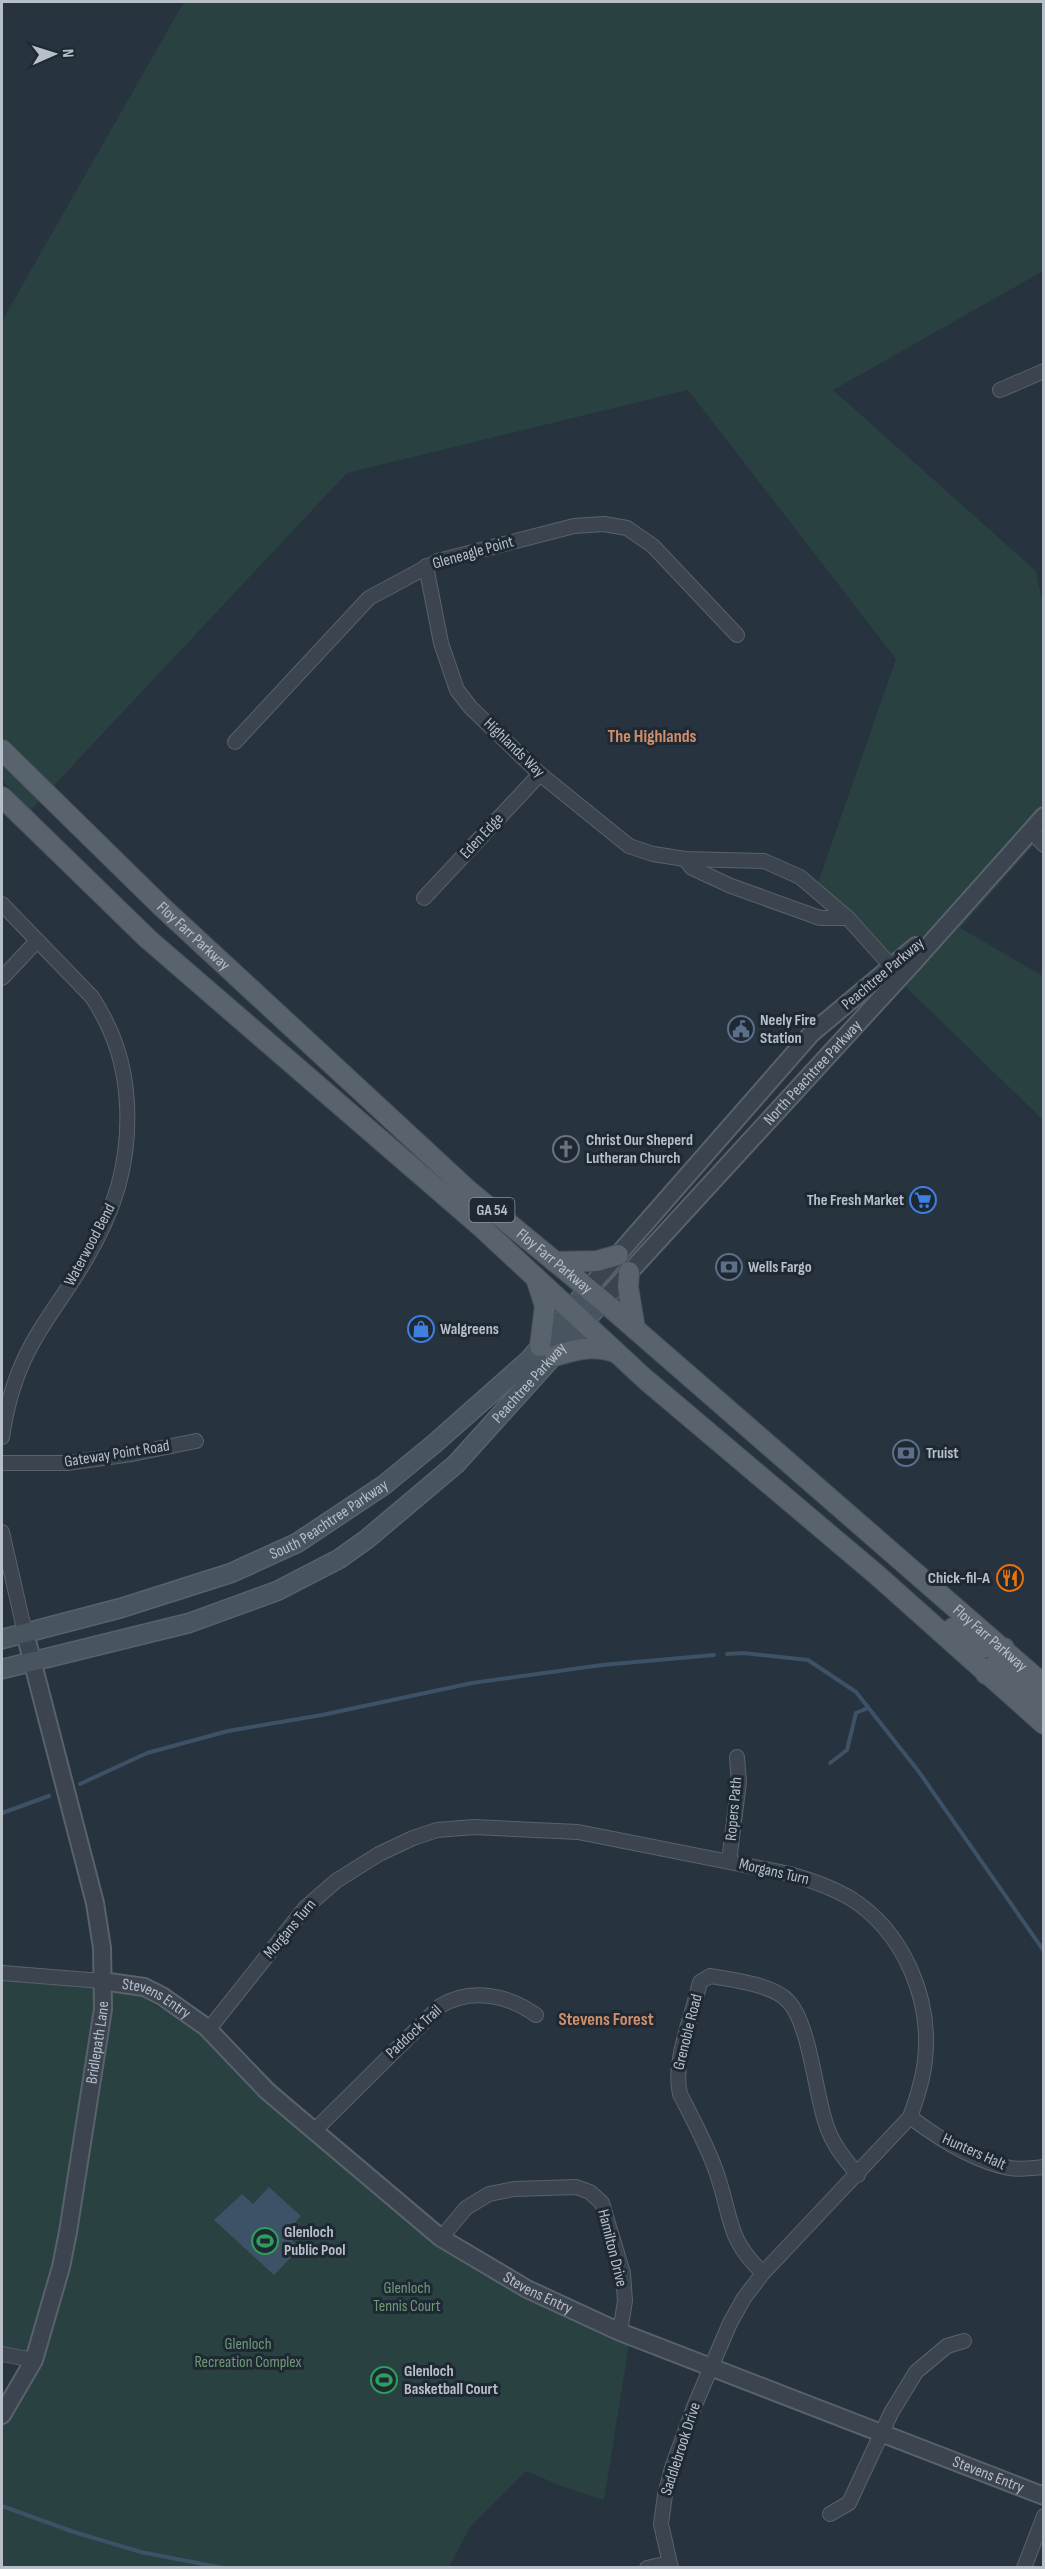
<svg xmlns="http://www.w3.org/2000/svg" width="1045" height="2569" viewBox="0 0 1045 2569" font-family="'Sofia Sans Condensed',sans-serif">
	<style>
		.green { fill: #2a4141 }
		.water { fill: #3d5266 }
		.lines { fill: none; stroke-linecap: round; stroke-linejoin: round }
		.stream { stroke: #3d5266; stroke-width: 4 }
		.minor-casing { stroke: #58626c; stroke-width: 16 }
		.tertiary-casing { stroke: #58626c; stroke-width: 20 }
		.secondary-casing { stroke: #58626c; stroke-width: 21 }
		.primary-casing { stroke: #47505b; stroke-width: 22 }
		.minor { stroke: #3b444f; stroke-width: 14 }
		.tertiary { stroke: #3b444f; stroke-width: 16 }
		.secondary { stroke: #495461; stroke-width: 18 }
		.primary { stroke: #59636e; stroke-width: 20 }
		.labels { text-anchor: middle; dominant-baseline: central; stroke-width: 6; stroke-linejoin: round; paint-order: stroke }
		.shield { fill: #1f2934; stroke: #89929c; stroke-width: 1.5 }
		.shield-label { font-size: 15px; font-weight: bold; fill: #b7bfc9 }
		.street-label { font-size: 16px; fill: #b7bfc9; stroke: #1f2934 }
		.poi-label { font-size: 16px; font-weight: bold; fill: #b7bfc9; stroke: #1f2934; text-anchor: start }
		.park-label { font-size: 16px; fill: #6f9976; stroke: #1f2934 }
		.neighbourhood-label { font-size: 18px; font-weight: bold; fill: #d08f6b; stroke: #1f2934 }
	</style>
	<rect width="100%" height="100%" fill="#27333f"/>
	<g class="green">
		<polygon points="184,2 1043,2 1043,271 833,390 1036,571 1044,610 1043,835 960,928 1043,976 1043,1120 813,897 896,659 688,390 347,473 29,812 2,779 2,321"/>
		<polygon points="2,1964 104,1975 253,2062 431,2230 630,2338 604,2500 566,2488 526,2471 471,2526 448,2568 2,2567 2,2414 34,2356 2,2349"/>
	</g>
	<polygon class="water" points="269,2187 301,2216 285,2234 300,2248 274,2275 214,2220 242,2194 253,2204"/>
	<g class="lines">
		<g class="stream">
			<polyline points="727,1654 743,1653 808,1660 856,1692 919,1772 1044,1951"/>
			<polyline points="830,1763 847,1750 856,1713 868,1708"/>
			<polyline points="80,1784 147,1753 228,1731 322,1715 472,1683 602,1665 714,1655"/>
			<polyline points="2,1813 49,1796"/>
			<polyline points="2,2506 74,2532 141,2552 223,2568"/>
		</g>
		<defs>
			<g id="minor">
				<polyline points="1000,390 1044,371"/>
				<polyline points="426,566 441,643 457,690 471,708 540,774 629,846 653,854 685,859 764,861 800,877 848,918 898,974"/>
				<polyline points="235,742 369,598 438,561 574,526 604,524 627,528 653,546 737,635"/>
				<polyline points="1032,832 1044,845"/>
				<polyline points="685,859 692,868 731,886 820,918 848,918"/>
				<polyline points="424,898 540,774"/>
				<path d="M2 904 92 997C114 1031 125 1064 127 1104 130 1163 115 1210 85 1261 65 1295 39 1326 23 1362 12 1386 6 1411 2 1437"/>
				<polyline points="2,978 37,941"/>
				<polyline points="2,1463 67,1463 132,1454 196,1441"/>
				<polyline points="2,1532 25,1633"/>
				<polyline points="729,1861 739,1782 737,1757"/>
				<polyline points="2,1973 102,1981"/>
				<path d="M209 2029 305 1908 336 1881 379 1854 413 1838 437 1830 474 1827 578 1832 790 1874C811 1880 831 1887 850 1898 903 1931 932 1998 925 2060 923 2080 917 2098 910 2117L763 2273 744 2298 730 2323 694 2407 672 2468 665 2495 661 2524 671 2568"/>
				<path d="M910 2117C938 2138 975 2162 1010 2168 1021 2170 1033 2168 1044 2167"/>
				<path d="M314 2131 440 2006C471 1987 508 1995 536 2015"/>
				<polyline points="441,2238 466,2208 489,2194 514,2189 576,2187 590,2192 602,2203 623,2273 625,2301 620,2332"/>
				<path d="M763 2273C727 2240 732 2218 717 2174 708 2147 693 2120 680 2094 672 2061 693 2015 700 1982L710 1976C730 1979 774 1985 788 2001 810 2024 815 2093 826 2124 832 2144 845 2159 858 2175"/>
				<polyline points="2,2354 34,2360"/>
				<polyline points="830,2514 849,2503 891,2413 916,2372 947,2346 964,2341"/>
				<polyline points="647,2568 669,2563"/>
				<polyline points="1024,2568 1044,2516"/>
			</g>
			<g id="tertiary">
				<polyline points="588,1289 812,1033 916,946"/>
				<path id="s1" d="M603 1301 913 963 1044 816"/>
				<path id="s2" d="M102 1981 144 1987 162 1996 206 2027 267 2091 441 2238 527 2289 620 2332 1044 2496"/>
				<path id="s3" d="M2 2415 34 2360 61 2267 68 2232 103 2009 102 1948 95 1903 25 1633"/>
			</g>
			<g id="secondary">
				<path id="s4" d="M2 1639 121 1608 231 1573 297 1543 384 1485 434 1444 530 1359 588 1289"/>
				<path id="s5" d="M2 1669 189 1623 277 1591 339 1559 367 1539 456 1464 603 1301"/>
			</g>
			<g id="primary">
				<path id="s6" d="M2 750 162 907 469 1191 603 1301 1044 1685"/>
				<polyline points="2,797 148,939 480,1226 645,1379 877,1575 1044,1724"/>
				<polyline points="555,1262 597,1261 618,1255"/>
				<polyline points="629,1272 628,1287 635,1329"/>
				<polyline points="537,1281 545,1306 540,1346"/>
				<path d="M555 1356C577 1349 593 1345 615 1352"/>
				<polyline points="953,1628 977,1647 1004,1648"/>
				<polyline points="986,1674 994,1666 1003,1668 1044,1701"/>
			</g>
		</defs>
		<use href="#minor" class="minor-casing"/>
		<use href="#tertiary" class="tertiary-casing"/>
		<use href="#secondary" class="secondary-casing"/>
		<use href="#primary" class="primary-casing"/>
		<use href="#minor" class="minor"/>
		<use href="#tertiary" class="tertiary"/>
		<use href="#secondary" class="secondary"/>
		<use href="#primary" class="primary"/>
	</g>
	<defs>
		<symbol id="civic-ring" viewBox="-11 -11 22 22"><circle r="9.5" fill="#1f2934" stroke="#5c6f8a" stroke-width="1.5"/><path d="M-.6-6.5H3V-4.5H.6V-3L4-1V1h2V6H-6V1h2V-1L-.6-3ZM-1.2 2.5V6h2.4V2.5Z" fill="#5c6f8a"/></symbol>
		<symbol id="church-ring" viewBox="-11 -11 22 22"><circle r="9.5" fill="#1f2934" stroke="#6b7280" stroke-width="1.5"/><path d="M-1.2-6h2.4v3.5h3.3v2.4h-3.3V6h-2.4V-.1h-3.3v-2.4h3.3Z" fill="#6b7280"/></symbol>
		<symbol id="supermarket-ring" viewBox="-11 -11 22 22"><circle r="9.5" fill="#1f2934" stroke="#3f7fe0" stroke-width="1.5"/><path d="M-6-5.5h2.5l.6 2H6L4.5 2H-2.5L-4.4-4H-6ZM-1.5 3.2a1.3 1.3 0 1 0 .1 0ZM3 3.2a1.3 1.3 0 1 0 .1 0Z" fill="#3f7fe0"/></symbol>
		<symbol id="bank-ring" viewBox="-11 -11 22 22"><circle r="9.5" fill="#1f2934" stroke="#5c6f8a" stroke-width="1.5"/><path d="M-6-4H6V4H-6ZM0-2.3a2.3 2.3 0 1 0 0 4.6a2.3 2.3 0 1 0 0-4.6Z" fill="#5c6f8a"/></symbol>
		<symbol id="shop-ring" viewBox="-11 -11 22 22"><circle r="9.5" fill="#1f2934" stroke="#3f7fe0" stroke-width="1.5"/><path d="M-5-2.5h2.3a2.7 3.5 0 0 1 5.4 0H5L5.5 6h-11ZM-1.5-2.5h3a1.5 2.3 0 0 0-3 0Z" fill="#3f7fe0"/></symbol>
		<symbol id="restaurant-ring" viewBox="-11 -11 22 22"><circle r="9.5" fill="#1f2934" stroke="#e8710a" stroke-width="1.5"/><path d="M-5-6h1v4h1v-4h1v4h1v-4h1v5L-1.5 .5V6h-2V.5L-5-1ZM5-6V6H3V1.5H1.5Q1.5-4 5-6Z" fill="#e8710a"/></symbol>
		<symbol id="stadium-ring" viewBox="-11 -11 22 22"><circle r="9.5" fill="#1f2934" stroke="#2e9e5b" stroke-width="1.5"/><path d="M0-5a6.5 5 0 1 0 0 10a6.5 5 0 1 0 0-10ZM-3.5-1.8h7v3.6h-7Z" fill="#2e9e5b"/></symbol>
	</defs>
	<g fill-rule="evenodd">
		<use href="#civic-ring" x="726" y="1014" width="30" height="30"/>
		<use href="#church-ring" x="551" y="1134" width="30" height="30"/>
		<use href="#supermarket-ring" x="908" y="1185" width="30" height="30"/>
		<use href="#bank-ring" x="714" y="1252" width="30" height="30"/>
		<use href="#shop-ring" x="406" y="1314" width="30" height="30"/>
		<use href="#bank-ring" x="891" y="1438" width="30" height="30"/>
		<use href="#restaurant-ring" x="995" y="1563" width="30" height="30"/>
		<use href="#stadium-ring" x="250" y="2226" width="30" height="30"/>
		<use href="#stadium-ring" x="369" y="2365" width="30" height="30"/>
	</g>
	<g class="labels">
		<rect class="shield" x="469.5" y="1198" width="45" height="24" rx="4.5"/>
		<g class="shield-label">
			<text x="492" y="1210">GA 54</text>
		</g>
		<g class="street-label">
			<text transform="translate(473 553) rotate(-16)">Gleneagle Point</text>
			<text transform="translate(514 748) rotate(44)">Highlands Way</text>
			<text transform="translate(482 836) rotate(-47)">Eden Edge</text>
			<text stroke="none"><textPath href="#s6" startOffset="267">Floy Farr Parkway</textPath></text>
			<text transform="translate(883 974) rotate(-40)">Peachtree Parkway</text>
			<text stroke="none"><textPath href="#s1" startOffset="310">North Peachtree Parkway</textPath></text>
			<text transform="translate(90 1245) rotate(-62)">Waterwood Bend</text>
			<text stroke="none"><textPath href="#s6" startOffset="753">Floy Farr Parkway</textPath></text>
			<text stroke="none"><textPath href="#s5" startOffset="616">Peachtree Parkway</textPath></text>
			<text transform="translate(117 1454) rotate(-9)">Gateway Point Road</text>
			<text stroke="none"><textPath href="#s4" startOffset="350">South Peachtree Parkway</textPath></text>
			<text stroke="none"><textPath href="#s6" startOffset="1329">Floy Farr Parkway</textPath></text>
			<text transform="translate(734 1809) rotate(-85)">Ropers Path</text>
			<text transform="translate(774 1872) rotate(13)">Morgans Turn</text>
			<text transform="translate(290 1929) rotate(-50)">Morgans Turn</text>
			<text stroke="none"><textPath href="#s2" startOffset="58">Stevens Entry</textPath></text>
			<text transform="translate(414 2032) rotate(-43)">Paddock Trail</text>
			<text transform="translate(688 2032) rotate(-76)">Grenoble Road</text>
			<text stroke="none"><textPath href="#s3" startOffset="388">Bridlepath Lane</textPath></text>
			<text transform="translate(974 2152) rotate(24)">Hunters Halt</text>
			<text transform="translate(612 2248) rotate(76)">Hamilton Drive</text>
			<text stroke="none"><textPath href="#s2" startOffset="544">Stevens Entry</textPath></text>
			<text transform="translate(681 2449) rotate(-72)">Saddlebrook Drive</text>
			<text stroke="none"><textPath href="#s2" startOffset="1030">Stevens Entry</textPath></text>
		</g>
		<g class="poi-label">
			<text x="760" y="1020">Neely Fire<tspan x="760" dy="18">Station</tspan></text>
			<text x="586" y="1140">Christ Our Sheperd<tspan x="586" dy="18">Lutheran Church</tspan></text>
			<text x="904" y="1200" text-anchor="end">The Fresh Market</text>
			<text x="748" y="1267">Wells Fargo</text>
			<text x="440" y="1329">Walgreens</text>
			<text x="926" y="1453">Truist</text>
			<text x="990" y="1578" text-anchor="end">Chick-fil-A</text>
			<text x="284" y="2232">Glenloch<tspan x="284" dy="18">Public Pool</tspan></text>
			<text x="404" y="2371">Glenloch<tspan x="404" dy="18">Basketball Court</tspan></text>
		</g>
		<g class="park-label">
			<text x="407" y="2288">Glenloch<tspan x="407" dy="18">Tennis Court</tspan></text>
			<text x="248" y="2344">Glenloch<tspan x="248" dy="18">Recreation Complex</tspan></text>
		</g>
		<g class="neighbourhood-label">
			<text x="652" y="736">The Highlands</text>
			<text x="606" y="2019">Stevens Forest</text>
		</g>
	</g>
	<rect width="1045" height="2569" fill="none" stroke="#b7bfc9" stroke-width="6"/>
	<g transform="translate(54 54) rotate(87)" stroke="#1f2934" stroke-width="4.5" paint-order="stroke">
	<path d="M0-4.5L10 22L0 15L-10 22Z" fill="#b7bfc9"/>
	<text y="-9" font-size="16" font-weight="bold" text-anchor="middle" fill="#b7bfc9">N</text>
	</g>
</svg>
